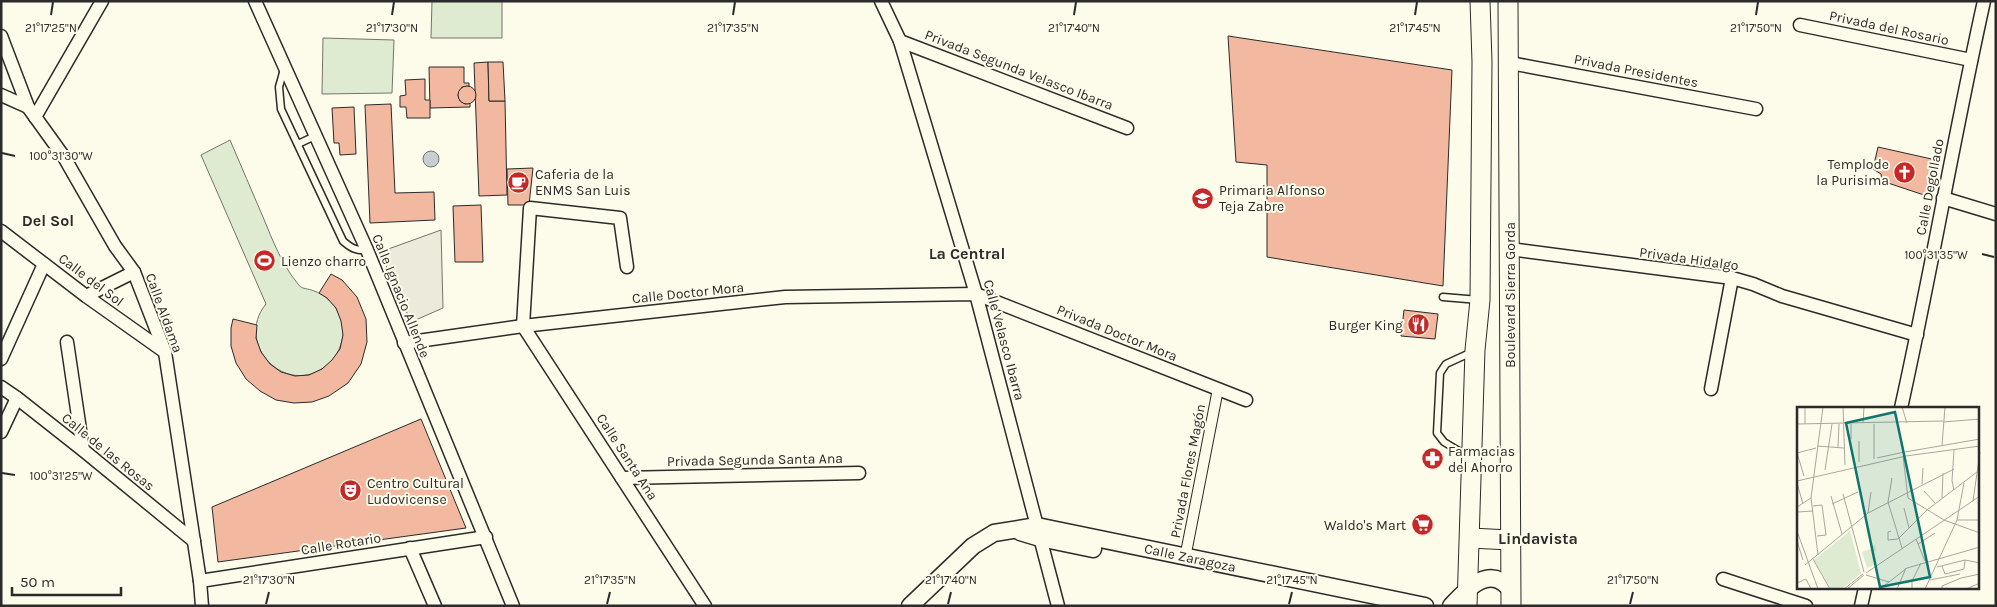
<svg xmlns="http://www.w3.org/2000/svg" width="1997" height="607" viewBox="0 0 1997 607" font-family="Karla,sans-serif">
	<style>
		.green { fill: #deebd1; stroke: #74746e }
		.parking { fill: #eceadb; stroke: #74746e }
		.water { fill: #c7d0d0; stroke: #74746e }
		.building { fill: #f2b8a0; stroke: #2b2b2b }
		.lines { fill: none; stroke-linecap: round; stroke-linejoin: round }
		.service-casing { stroke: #2b2b2b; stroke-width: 9 }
		.pedestrian-casing { stroke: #2b2b2b; stroke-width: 12 }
		.minor-casing { stroke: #2b2b2b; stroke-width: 15 }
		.tertiary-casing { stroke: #2b2b2b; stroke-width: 19 }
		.secondary-casing { stroke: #2b2b2b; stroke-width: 21 }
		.service { stroke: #fdfbea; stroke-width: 6 }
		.pedestrian { stroke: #fdfbea; stroke-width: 10 }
		.minor { stroke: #fdfbea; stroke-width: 12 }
		.tertiary { stroke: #fdfbea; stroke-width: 16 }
		.secondary { stroke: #fdfbea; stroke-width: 19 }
		.ticks { fill: none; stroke: #2b2b2b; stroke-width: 2 }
		.labels { text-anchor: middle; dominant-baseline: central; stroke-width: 4; stroke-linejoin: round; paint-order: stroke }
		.street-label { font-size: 14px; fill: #2b2b2b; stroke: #fdfbea }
		.poi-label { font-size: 14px; fill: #2b2b2b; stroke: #fdfbea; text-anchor: start }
		.quarter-label { font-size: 16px; font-weight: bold; fill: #2b2b2b; stroke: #fdfbea }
		.inset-road { fill: none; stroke: #a9a89e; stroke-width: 1 }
		.view { fill: #0f766e; fill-opacity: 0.15; stroke: #0f766e; stroke-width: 2.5 }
		.inset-edge { fill: none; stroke: #2b2b2b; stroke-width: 2.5 }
		.ticks-label { font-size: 12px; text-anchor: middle; fill: #2b2b2b; stroke: #fdfbea; stroke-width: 4; stroke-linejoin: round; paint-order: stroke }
	</style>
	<rect width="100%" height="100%" fill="#fdfbea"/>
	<g class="green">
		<polygon points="432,1 502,1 502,38 431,38"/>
		<polygon points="323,38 394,40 392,93 322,94"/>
		<path d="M230 140C241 166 252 191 263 217 273 241 281 263 298 284 302 290 308 288 314 291 332 297 345 317 343 336 341 347 336 358 327 365 287 399 233 344 266 304L201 155Z"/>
	</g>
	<polygon class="parking" points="441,230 443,308 411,322 380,252"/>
	<circle class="water" cx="431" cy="159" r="8"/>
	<g class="building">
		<polygon points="1228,36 1452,70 1443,286 1267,257 1267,165 1236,162"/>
		<polygon points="488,62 489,101 505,101 507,195 479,196 474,63"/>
		<polygon points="488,62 503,62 505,101 489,101"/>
		<polygon points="429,67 464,67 464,83 469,83 469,86 462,87 458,95 460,101 465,104 470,103 470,107 430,108"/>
		<polygon points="425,79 425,100 430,100 430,118 407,118 406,107 400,107 400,96 406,95 405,80"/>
		<circle cx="467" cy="95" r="9"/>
		<polygon points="391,104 395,193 434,192 435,220 370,223 365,105"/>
		<polygon points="354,107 356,154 340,155 339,143 334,143 332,108"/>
		<polygon points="1878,147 1936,160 1927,196 1882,181 1881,174 1873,169"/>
		<polygon points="533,168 529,205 508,205 507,169"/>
		<polygon points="481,205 483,262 455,262 453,206"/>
		<polygon points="331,274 342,280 357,297 366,319 367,342 361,364 348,383 329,396 312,402 294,403 276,400 260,391 246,379 236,363 231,346 231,328 233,319 257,325 256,338 261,352 270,364 281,372 295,376 309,375 322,369 332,360 340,349 343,335 341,321 336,308 327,298 319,293"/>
		<polygon points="1404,310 1438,314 1435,339 1401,336"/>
		<polygon points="421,419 466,528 218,562 212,507"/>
	</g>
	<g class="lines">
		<defs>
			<g id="service">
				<path d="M284 69 279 87 281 109 343 241C351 248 356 251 367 250"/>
				<polyline points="298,144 315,136"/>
				<polyline points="1443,297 1479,300"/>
				<polyline points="1469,457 1444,442 1437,433 1440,373 1446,364 1472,352"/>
			</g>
			<polyline id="pedestrian" points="1185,558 1218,389"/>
			<g id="minor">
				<polyline points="255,1 367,250 513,606"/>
				<polyline points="881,1 900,41 976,294 1058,606"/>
				<polyline points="1800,25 1971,60"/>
				<polyline points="1,36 28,107 64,157 115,246 134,272 165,352 200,581 202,606"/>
				<polyline points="900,41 1127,128"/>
				<polyline points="1510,63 1756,109"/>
				<polyline points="1,95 28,107"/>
				<polyline points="35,117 102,1"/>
				<polyline points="1943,198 1996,214"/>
				<polyline points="1,231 86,296 165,352"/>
				<polyline points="1510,249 1732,278 1753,284 1782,296 1917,335"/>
				<polyline points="627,267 620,218 530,208 523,326 705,606"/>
				<polyline points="86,296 134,272"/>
				<polyline points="67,342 83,450"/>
				<polyline points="404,343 523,326 785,297 976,294 1246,400"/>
				<polyline points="1,359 44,264"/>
				<polyline points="1,387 17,398 83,450 194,541"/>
				<polyline points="1711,389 1732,278"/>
				<path d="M1901 408C1931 273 1954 136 1984 1"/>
				<polyline points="1,432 17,398"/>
				<polyline points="622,478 859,473"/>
				<polyline points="410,548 435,606"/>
				<polyline points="1723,579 1806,606"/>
				<polyline points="200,581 486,537"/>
				<polyline points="1861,606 1865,588"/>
			</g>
			<g id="tertiary">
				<polyline points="1020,532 1040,538 1093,549"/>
				<polyline points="910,606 973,546 994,533 1037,526 1425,606"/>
				<path d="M1451 606C1467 589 1489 564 1510 589"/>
			</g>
			<g id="secondary">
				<polyline points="1508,1 1511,606"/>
				<polyline points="1470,538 1510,540"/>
				<polyline points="1467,606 1475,350 1480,300 1482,62 1480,1"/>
			</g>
		</defs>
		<use href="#service" class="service-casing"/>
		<use href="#pedestrian" class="pedestrian-casing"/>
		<use href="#minor" class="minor-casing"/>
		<use href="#tertiary" class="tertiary-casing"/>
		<use href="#secondary" class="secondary-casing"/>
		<use href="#service" class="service"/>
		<use href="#pedestrian" class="pedestrian"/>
		<use href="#minor" class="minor"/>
		<use href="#tertiary" class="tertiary"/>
		<use href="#secondary" class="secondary"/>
	</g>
	<path class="ticks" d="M51 15 53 2M392 15 394 2M733 15 735 2M1074 15 1076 2M1415 15 1417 2M1756 15 1758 2M2 153 15 156M1982 254 1994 257M2 473 15 475M266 604 269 592M607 604 610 592M948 604 951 592M1289 604 1292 592M1630 604 1633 592"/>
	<defs>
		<symbol id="church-disc" viewBox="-11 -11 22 22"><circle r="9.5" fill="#c62828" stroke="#fdfbea"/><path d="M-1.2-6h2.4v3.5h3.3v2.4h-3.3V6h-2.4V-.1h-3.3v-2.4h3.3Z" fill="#fff"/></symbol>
		<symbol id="cafe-disc" viewBox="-11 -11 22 22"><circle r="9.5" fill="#c62828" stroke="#fdfbea"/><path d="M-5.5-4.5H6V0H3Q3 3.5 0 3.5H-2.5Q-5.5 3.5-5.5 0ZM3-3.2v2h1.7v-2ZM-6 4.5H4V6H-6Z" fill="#fff"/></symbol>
		<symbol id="school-disc" viewBox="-11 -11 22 22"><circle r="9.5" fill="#c62828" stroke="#fdfbea"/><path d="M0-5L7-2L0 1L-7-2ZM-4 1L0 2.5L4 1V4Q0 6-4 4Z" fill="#fff"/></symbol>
		<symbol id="stadium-disc" viewBox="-11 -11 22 22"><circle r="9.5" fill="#c62828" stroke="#fdfbea"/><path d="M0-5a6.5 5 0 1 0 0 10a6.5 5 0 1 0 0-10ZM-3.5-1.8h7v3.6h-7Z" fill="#fff"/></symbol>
		<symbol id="restaurant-disc" viewBox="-11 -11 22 22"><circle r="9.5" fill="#c62828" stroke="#fdfbea"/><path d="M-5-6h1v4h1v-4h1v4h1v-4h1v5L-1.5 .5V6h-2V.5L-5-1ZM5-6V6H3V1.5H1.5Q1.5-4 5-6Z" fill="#fff"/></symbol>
		<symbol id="pharmacy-disc" viewBox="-11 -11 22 22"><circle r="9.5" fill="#c62828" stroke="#fdfbea"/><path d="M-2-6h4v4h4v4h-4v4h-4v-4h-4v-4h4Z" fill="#fff"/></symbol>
		<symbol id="theatre-disc" viewBox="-11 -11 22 22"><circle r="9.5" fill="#c62828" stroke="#fdfbea"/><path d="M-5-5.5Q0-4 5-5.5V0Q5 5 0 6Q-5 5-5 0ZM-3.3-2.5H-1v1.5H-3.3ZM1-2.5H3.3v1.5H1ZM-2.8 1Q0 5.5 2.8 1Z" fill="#fff"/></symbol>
		<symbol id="supermarket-disc" viewBox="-11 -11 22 22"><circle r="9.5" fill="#c62828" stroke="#fdfbea"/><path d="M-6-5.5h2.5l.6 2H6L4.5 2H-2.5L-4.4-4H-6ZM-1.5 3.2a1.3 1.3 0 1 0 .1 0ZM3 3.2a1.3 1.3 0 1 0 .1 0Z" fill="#fff"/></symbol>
	</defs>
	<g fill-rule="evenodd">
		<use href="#church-disc" x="1892" y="160" width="25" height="25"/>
		<use href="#cafe-disc" x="506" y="170" width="25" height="25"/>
		<use href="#school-disc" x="1190" y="186" width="25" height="25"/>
		<use href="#stadium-disc" x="252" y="248" width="25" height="25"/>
		<use href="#restaurant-disc" x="1406" y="312" width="25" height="25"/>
		<use href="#pharmacy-disc" x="1420" y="446" width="25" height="25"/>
		<use href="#theatre-disc" x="338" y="478" width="25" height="25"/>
		<use href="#supermarket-disc" x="1410" y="512" width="25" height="25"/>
	</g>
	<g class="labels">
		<g class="street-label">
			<text transform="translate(1889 28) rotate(12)">Privada del Rosario</text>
			<text transform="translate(1019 70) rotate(21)">Privada Segunda Velasco Ibarra</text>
			<text transform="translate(1636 71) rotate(11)">Privada Presidentes</text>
			<text transform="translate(1930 187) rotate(-79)">Calle Degollado</text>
			<text transform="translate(1689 259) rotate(8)">Privada Hidalgo</text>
			<text transform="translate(91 280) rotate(37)">Calle del Sol</text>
			<text transform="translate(688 293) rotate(-6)">Calle Doctor Mora</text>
			<text transform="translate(1510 295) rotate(-90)">Boulevard Sierra Gorda</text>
			<text transform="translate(401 296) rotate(68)">Calle Ignacio Allende</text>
			<text transform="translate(164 313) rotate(70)">Calle Aldama</text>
			<text transform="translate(1117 333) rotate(22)">Privada Doctor Mora</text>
			<text transform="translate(1004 340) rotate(75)">Calle Velasco Ibarra</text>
			<text transform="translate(108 452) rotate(39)">Calle de las Rosas</text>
			<text transform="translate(627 457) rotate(57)">Calle Santa Ana</text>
			<text transform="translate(755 460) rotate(-1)">Privada Segunda Santa Ana</text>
			<text transform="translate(1188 471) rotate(-79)">Privada Flores Magón</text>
			<text transform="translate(341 544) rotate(-9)">Calle Rotario</text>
			<text transform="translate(1190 558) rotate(12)">Calle Zaragoza</text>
		</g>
		<g class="poi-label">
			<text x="1889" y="164" text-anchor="end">Templode<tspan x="1889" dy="16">la Purisima</tspan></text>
			<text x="535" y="174">Caferia de la<tspan x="535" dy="16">ENMS San Luis</tspan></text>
			<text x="1219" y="190">Primaria Alfonso<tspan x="1219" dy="16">Teja Zabre</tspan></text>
			<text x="281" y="261">Lienzo charro</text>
			<text x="1403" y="325" text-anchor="end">Burger King</text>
			<text x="1448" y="451">Farmacias<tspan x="1448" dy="16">del Ahorro</tspan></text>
			<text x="367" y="483">Centro Cultural<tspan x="367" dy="16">Ludovicense</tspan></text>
			<text x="1406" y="525" text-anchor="end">Waldo's Mart</text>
		</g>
		<g class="quarter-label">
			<text x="48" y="220">Del Sol</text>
			<text x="967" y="253">La Central</text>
			<text x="1538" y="538">Lindavista</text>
		</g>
	</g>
	<g transform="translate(1797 407)">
		<rect width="182" height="182" fill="#fdfbea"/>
		<path d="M53 124 64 166 45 182H34L17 153ZM78 138 79 144 75 145 79 157 70 161 65 145 73 142 75 145 74 139Z" fill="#deebd1"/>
		<path class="inset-road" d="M46 0 48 58M105 0 110 16M146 15 183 12M66 16 67 0M0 17 146 14M8 17V0M54 17V32M77 17V52M62 34V55M145 38 148 0M20 39 47 41M41 40 42 17M157 43 155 74 157 83M108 45 183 32M106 49 111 91 147 113 183 126M109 49 183 39M80 51 107 45M28 63 35 17M7 69 0 46 19 41M95 71 91 95 105 141M0 74 109 49M0 76 6 97M125 77 126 61M127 84 138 96M46 87 67 165M34 89 45 127M145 91 146 66M176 94 183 45M35 97 61 85M16 99 25 98 29 128 20 129M0 100 14 91M107 101 112 121M0 105 16 104M71 106 74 85M160 113H183M0 124 21 182M94 124 91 125V133L101 132 130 103 180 65M119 132 128 154M0 134 6 153M121 137 138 126M21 148 14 91 26 0M16 152 33 182M8 158 71 106 157 62M145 159 148 167 167 162 168 153M140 160 168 153 183 156M69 166 183 89M69 168 92 175M133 173 163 167M0 176 9 172 14 182M47 182 66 167M50 182 67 168M83 182 110 161 183 140M100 182 109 161M115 182V174L124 156M128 182 160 113 167 76M145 182V179L164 171 183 167M169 182 183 176"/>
		<path class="view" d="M98 5 133 170 83 180 49 16Z"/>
		<rect width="182" height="182" class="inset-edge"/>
	</g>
	<g class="ticks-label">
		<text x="51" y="32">21°17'25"N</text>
		<text x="392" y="32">21°17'30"N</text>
		<text x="733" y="32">21°17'35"N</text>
		<text x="1074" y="32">21°17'40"N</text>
		<text x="1415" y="32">21°17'45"N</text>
		<text x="1756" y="32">21°17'50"N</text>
		<text x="61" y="160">100°31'30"W</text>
		<text x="1936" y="259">100°31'35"W</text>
		<text x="61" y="480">100°31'25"W</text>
		<text x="269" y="584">21°17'30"N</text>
		<text x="610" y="584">21°17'35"N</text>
		<text x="951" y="584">21°17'40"N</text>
		<text x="1292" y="584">21°17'45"N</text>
		<text x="1633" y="584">21°17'50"N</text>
	</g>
	<rect width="1997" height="607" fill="none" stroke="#2b2b2b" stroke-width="5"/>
	<path d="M12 587v8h109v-8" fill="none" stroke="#2b2b2b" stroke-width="2.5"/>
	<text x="20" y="587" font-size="15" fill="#2b2b2b" stroke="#fdfbea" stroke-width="4" paint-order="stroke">50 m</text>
</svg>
